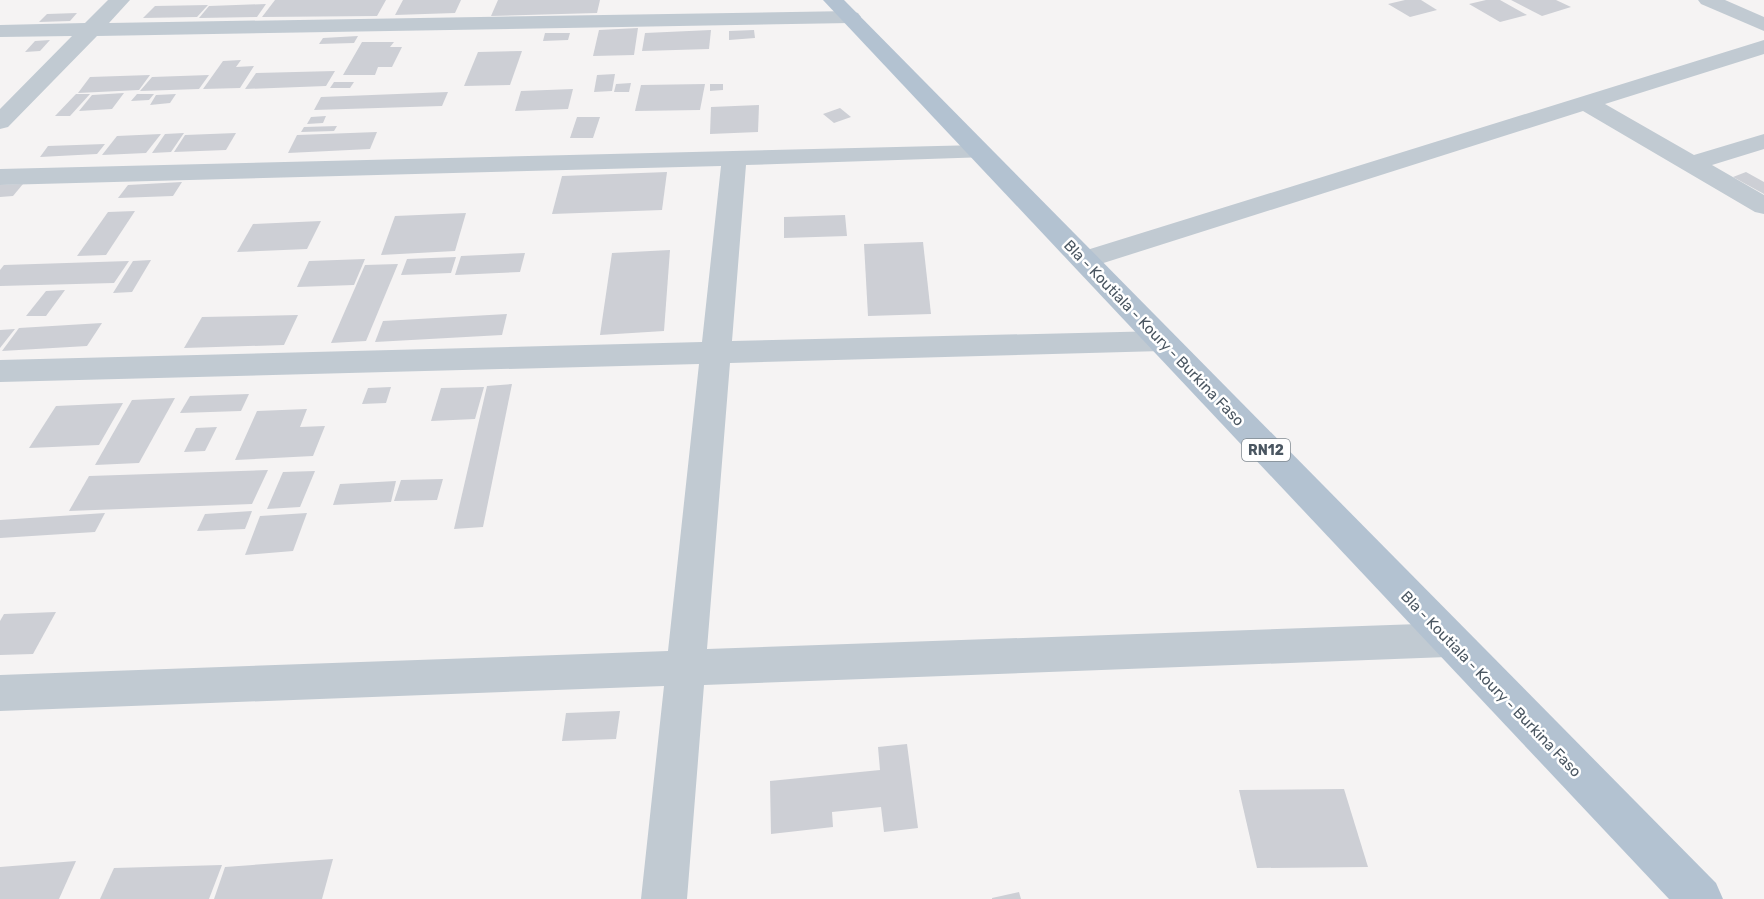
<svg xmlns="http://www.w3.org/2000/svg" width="1764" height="899" viewBox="0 0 1764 899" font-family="Rubik,sans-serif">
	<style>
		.building { fill: #cdcfd5 }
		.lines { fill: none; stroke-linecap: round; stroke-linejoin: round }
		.street { fill: #c1cad2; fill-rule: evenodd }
		.primary { fill: #b3c2d1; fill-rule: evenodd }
		.labels { text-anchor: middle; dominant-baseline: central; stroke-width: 5; stroke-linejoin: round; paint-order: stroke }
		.shield { fill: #fff; stroke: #808990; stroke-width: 1.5 }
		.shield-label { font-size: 14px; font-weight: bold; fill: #4a5661 }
		.street-label { font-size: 15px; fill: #4a5661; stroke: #fff }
	</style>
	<rect width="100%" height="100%" fill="#f5f3f3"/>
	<g class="building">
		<polygon points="275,0 386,0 377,16 262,17"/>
		<polygon points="403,0 461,0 455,13 395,15"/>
		<polygon points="498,0 600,0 597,13 491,16"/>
		<polygon points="1405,0 1421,0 1437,10 1410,17 1388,4"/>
		<polygon points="1486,0 1500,0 1527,15 1500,22 1469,4"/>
		<polygon points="1511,0 1556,0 1571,7 1542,16"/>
		<polygon points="266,4 257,17 199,18 209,6"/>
		<polygon points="208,5 197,17 143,18 155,6"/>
		<polygon points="77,13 70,21 39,22 47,14"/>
		<polygon points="638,28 634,55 593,56 599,30"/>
		<polygon points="711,30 709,49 642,51 645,33"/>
		<polygon points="754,30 755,38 729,40 729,31"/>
		<polygon points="545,33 570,33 568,40 543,41"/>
		<polygon points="358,36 354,43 319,44 323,38"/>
		<polygon points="50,40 40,51 25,52 35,41"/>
		<polygon points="362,42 394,42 390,47 402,47 392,67 378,67 375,75 343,75"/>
		<polygon points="522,51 510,85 464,86 478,52"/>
		<polygon points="241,60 236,67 254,66 240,88 203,89 223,61"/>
		<polygon points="335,71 326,86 245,89 256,73"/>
		<polygon points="615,74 612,91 594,92 597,75"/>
		<polygon points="150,75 139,90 78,93 90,77"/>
		<polygon points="209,75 199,89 140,91 152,77"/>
		<polygon points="334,82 354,82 350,88 330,88"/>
		<polygon points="631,83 629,92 614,92 616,84"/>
		<polygon points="705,84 700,110 635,111 641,85"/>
		<polygon points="710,84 723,84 723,90 710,91"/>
		<polygon points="573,89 568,109 515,111 521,91"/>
		<polygon points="448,92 442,106 314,110 321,97"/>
		<polygon points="124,93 112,109 79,111 92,95"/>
		<polygon points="76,94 90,94 70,116 55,116"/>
		<polygon points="137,94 154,94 149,100 131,101"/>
		<polygon points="176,94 170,103 150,105 156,95"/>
		<polygon points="759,105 758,132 710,134 711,107"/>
		<polygon points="840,108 851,117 834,123 823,114"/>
		<polygon points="326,116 323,123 307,124 311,117"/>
		<polygon points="577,117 600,117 593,138 570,138"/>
		<polygon points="337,126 334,131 301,132 304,127"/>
		<polygon points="377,132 370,149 288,153 297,135"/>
		<polygon points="184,133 171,152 152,153 165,134"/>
		<polygon points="236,133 226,150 174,152 185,135"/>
		<polygon points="161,134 146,153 102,155 117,136"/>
		<polygon points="105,144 97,154 40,157 48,146"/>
		<polygon points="667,172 662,210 552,214 562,176"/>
		<polygon points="1746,172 1764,182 1764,194 1733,177"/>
		<polygon points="182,182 173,196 118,198 128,185"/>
		<polygon points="23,184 13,196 0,197 0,185"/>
		<polygon points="135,211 106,255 77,256 108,212"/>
		<polygon points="466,213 455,251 381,255 395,216"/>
		<polygon points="845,215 847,236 784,238 784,217"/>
		<polygon points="321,221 307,249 237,252 253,224"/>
		<polygon points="923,242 931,314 868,316 864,244"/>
		<polygon points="670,250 664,331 600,335 612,253"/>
		<polygon points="525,253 520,272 455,275 461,256"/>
		<polygon points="456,257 451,273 401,275 407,259"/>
		<polygon points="365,259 354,285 297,287 309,261"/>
		<polygon points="151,260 132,292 113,293 133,261"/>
		<polygon points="129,261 114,283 0,286 0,270 4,265"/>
		<polygon points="398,264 366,341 331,343 365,265"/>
		<polygon points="65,290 46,316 26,316 46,291"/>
		<polygon points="507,314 502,335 375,342 383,321"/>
		<polygon points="298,315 284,345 184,348 202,317"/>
		<polygon points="102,323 87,346 2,351 19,328"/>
		<polygon points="15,329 0,348 0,330"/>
		<polygon points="512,384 483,527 454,529 487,386"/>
		<polygon points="391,387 386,403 362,404 368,388"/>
		<polygon points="484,387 475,419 431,421 441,388"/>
		<polygon points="249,394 241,411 180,413 190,396"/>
		<polygon points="175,398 139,463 95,465 132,400"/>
		<polygon points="123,403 99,445 29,448 56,406"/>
		<polygon points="307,409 300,427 325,426 313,456 235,460 257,411"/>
		<polygon points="217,427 205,451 184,452 196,428"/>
		<polygon points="268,470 252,504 69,511 89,476"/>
		<polygon points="315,471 300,507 267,509 283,472"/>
		<polygon points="443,479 437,500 394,501 401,480"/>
		<polygon points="396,481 391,502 333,505 340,484"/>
		<polygon points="252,511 245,529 197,531 205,514"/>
		<polygon points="105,513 95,532 0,538 0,520"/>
		<polygon points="307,513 293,551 245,555 260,516"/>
		<polygon points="56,612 33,654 0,655 0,621 4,614"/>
		<polygon points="620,711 616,739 562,741 566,713"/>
		<polygon points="907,744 918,828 884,832 881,807 832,812 833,827 771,834 770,781 880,770 878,747"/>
		<polygon points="1344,789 1368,867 1257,868 1239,790"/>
		<polygon points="333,859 322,899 214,899 225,867"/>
		<polygon points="76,861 59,899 0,899 0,867"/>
		<polygon points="222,865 209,899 100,899 114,868"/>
		<polygon points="1019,892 1021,899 992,899 992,898"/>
	</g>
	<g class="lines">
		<g class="street">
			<polygon points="108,0 130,0 109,23 851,11 858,13 861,17 858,21 851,23 97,36 8,127 0,129 0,109 72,36 0,37 0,25 85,23"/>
			<polygon points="1698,0 1725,0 1764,17 1764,31 1701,4"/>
			<polygon points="1764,40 1764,54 1605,104 1694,155 1764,134 1764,149 1712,165 1764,195 1764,214 1755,212 1583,111 1094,266 1084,269 1074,266 1070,260 1074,254"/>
			<polygon points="979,145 988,147 991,152 988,157 746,165 732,341 1162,331 1173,334 1177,341 1173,348 1162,351 730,363 707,649 1447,623 1461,628 1466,640 1461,652 1447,657 704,685 687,899 641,899 664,686 0,711 0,675 668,651 699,364 0,382 0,360 702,342 721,166 0,185 0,169"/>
		</g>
		<polygon class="primary" points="823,0 844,0 1716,883 1723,899 1669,899"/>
	</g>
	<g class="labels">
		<rect class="shield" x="1242" y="439" width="48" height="22" rx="4.5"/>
		<g class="shield-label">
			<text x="1266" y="450">RN12</text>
		</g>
		<g class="street-label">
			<text transform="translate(1154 333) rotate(46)">Bla - Koutiala - Koury - Burkina Faso</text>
			<text transform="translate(1491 684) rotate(46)">Bla - Koutiala - Koury - Burkina Faso</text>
		</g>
	</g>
</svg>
